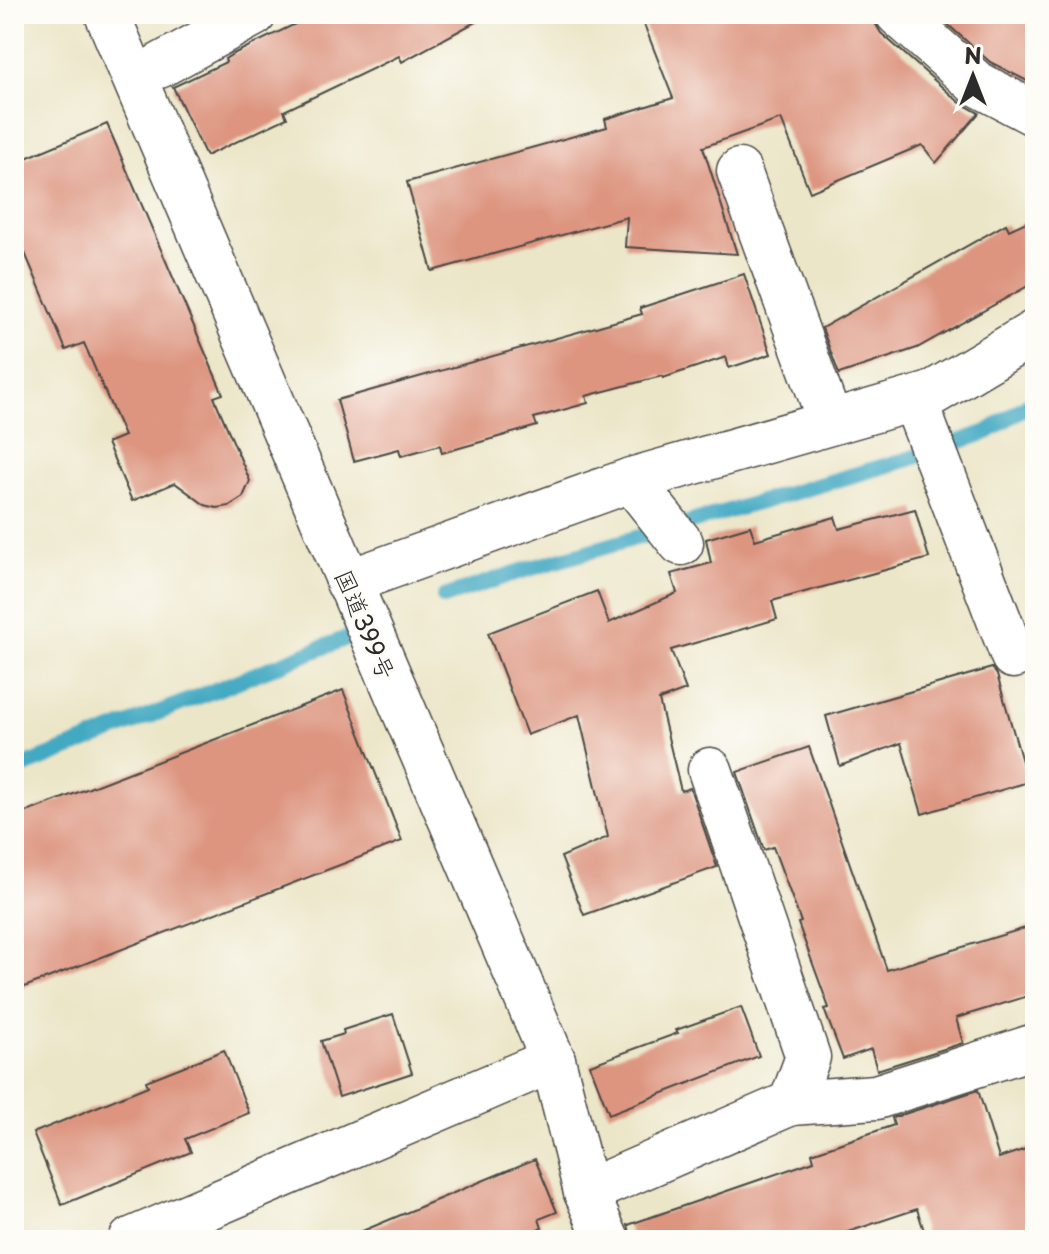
<svg xmlns="http://www.w3.org/2000/svg" width="1049" height="1254" viewBox="0 0 1049 1254" font-family="'Playpen Sans','Klee One',sans-serif">
	<style>
		.lines { fill: none; stroke-linecap: round; stroke-linejoin: round }
		.stream { stroke: #42a9c2; stroke-width: 16 }
		.building { fill: #dd9580 }
		.street-casing { stroke: #484743; stroke-width: 47 }
		.highway-casing { stroke: #484743; stroke-width: 47 }
		.street { stroke: #fff; stroke-width: 44 }
		.highway { stroke: #fff; stroke-width: 44 }
		.labels { text-anchor: middle; dominant-baseline: central; stroke-width: 6; stroke-linejoin: round; paint-order: stroke }
		.street-label { font-size: 24px; fill: #2b2b2b; stroke: #fdfcf7 }
	</style>
	<rect width="100%" height="100%" fill="#fdfcf7"/>
	<filter id="ink" filterUnits="userSpaceOnUse"><feTurbulence type="fractalNoise" baseFrequency=".0125" numOctaves="2"/><feDisplacementMap in="SourceGraphic" scale="16" xChannelSelector="R" yChannelSelector="G"/><feConvolveMatrix kernelMatrix="1 2 1 2 8 2 1 2 1" color-interpolation-filters="sRGB"/></filter>
	<filter id="wash" filterUnits="userSpaceOnUse"><feTurbulence type="fractalNoise" baseFrequency=".006" numOctaves="4" result="noise"/><feDisplacementMap in="SourceGraphic" scale="32" xChannelSelector="R" yChannelSelector="G"/><feGaussianBlur stdDeviation="1.8" result="paint"/><feColorMatrix in="noise" values="0 0 0 0 0 0 0 0 0 0 0 0 0 0 0 0 0 1.4 0 .05"/><feComposite in="paint" operator="in"/></filter>
	<g filter="url(#wash)">
		<rect width="100%" height="100%" fill="#ece6c9"/>
		<g class="lines">
			<g class="stream">
				<polyline points="444,597 518,572 909,459 987,432 1035,400"/>
				<polyline points="14,770 349,637"/>
			</g>
		</g>
		<g id="blocks">
			<g class="building">
				<polygon points="316,14 490,14 402,62 399,56 284,111 287,118 206,156 173,87 226,62 225,59 233,54"/>
				<polygon points="640,14 874,14 875,23 881,33 959,102 979,113 936,163 922,145 810,192 781,119 703,147 737,254 625,247 627,217 432,271 407,182 607,127 605,119 673,98"/>
				<polygon points="936,14 1035,14 1035,85 990,62"/>
				<polygon points="107,124 223,394 214,397 250,481 243,497 229,506 217,508 205,505 175,483 132,501 107,443 124,436 84,343 66,350 14,227 14,163"/>
				<polygon points="1035,218 1035,282 917,348 839,374 822,328 1006,224 1009,230"/>
				<polygon points="744,274 771,354 729,368 726,357 663,378 662,376 586,396 588,403 534,418 537,426 442,453 440,445 401,456 399,449 354,461 337,400 642,314 640,308"/>
				<polygon points="915,509 929,558 772,601 777,619 671,650 686,690 659,700 681,791 690,788 717,867 584,915 561,857 608,837 579,715 527,735 488,633 597,591 609,623 677,593 671,574 711,563 706,539 750,526 755,540 835,517 839,529"/>
				<polygon points="992,668 997,675 1028,782 922,814 901,743 840,766 826,716"/>
				<polygon points="343,690 402,841 14,991 14,817"/>
				<polygon points="809,747 887,970 1035,925 1035,994 956,1018 963,1043 877,1070 871,1049 843,1059 824,1009 829,1008 798,923 801,922 773,847 764,850 737,772"/>
				<polygon points="741,1007 759,1056 609,1114 590,1065 678,1033 676,1030"/>
				<polygon points="393,1014 412,1073 339,1097 321,1041 344,1034 343,1030"/>
				<polygon points="224,1050 249,1113 185,1139 191,1152 62,1205 33,1133 148,1086 146,1081"/>
				<polygon points="978,1090 999,1158 1035,1146 1035,1240 927,1240 917,1209 824,1240 632,1240 628,1225 814,1161 812,1153 894,1125 892,1118"/>
				<polygon points="535,1159 557,1212 539,1219 542,1228 514,1240 341,1240"/>
			</g>
		</g>
	</g>
	<g filter="url(#ink)">
		<use href="#blocks" fill-opacity="0" stroke="#484743" stroke-width="2"/>
		<g class="lines">
			<defs>
				<g id="street">
					<polyline points="898,14 976,83 1035,114"/>
					<polyline points="159,66 254,14"/>
					<polyline points="739,171 830,422"/>
					<polyline points="914,399 1013,656"/>
					<polyline points="631,480 681,543"/>
					<polyline points="348,582 631,480 931,394 1035,332"/>
					<polyline points="791,1103 876,1097 1035,1046"/>
					<polyline points="586,1192 791,1103 808,1057 710,770"/>
					<polyline points="131,1240 553,1060"/>
				</g>
				<polyline id="highway" points="107,14 553,1060 586,1192 607,1240"/>
			</defs>
			<use href="#street" class="street-casing"/>
			<use href="#highway" class="highway-casing"/>
			<use href="#street" class="street"/>
			<use href="#highway" class="highway"/>
		</g>
	</g>
	<g class="labels">
		<g class="street-label">
			<text transform="translate(366 624) rotate(67)">国道399号</text>
		</g>
	</g>
	<rect width="1049" height="1254" fill="none" stroke="#fdfcf7" stroke-width="48"/>
	<g transform="translate(973 76)" stroke="#fdfcf7" stroke-width="6" paint-order="stroke">
	<path d="M0-6L14 30L0 20L-14 30Z" fill="#2b2b2b"/>
	<text y="-12" font-size="22" font-weight="bold" text-anchor="middle" fill="#2b2b2b">N</text>
	</g>
</svg>
